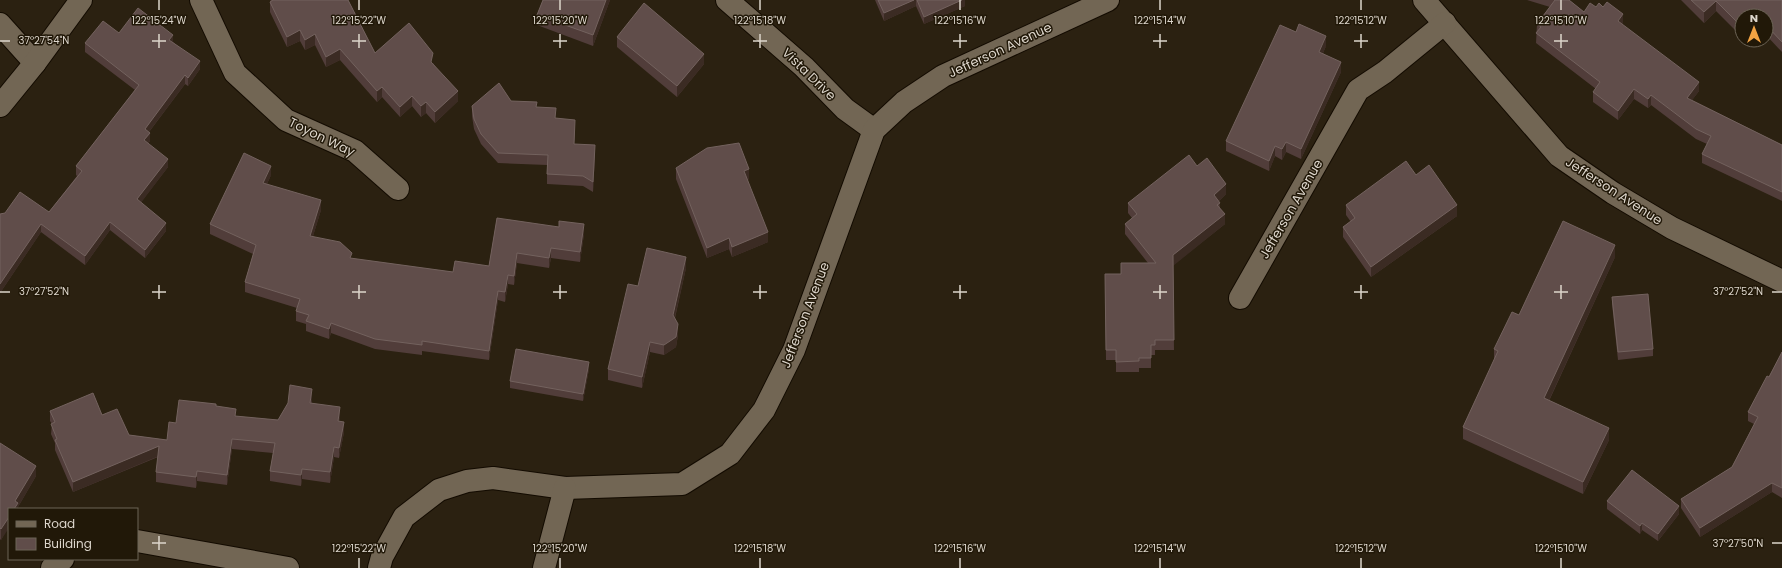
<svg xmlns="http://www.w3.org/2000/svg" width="1782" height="568" viewBox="0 0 1782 568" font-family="Poppins,sans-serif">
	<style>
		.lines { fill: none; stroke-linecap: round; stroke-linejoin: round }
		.minor-casing { stroke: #130b00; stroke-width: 24 }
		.minor { stroke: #726654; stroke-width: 22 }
		.wall { fill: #513d3a }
		.shaded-wall { fill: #3b2b23 }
		.building { fill: #604d4a; stroke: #73625e }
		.ticks { fill: none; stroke: #ddd6cc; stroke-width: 1.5 }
		.labels { text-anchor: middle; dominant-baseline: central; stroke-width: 3; stroke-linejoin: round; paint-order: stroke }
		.street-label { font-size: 13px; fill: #ddd6cc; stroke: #211808 }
		.ticks-label { font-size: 10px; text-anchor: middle; fill: #ddd6cc; stroke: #211808; stroke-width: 3; stroke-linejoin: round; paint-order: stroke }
	</style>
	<rect width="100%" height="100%" fill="#2b2111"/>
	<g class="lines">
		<defs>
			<g id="minor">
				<polyline points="201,0 235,73 286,120 355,151 398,189"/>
				<polyline points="727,0 804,67 845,109 874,130"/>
				<polyline points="1424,0 1559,156 1613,193 1672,228 1782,281"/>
				<polyline points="0,24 35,63"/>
				<polyline points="0,106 35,63 81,0"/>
				<polyline points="1240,298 1358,90 1385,72 1445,23"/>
				<polyline points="137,541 288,568"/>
				<polyline points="52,568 63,559"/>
				<polyline points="379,568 382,557 404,517 439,490 467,481 493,478 565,488 682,484 730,454 764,410 794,350 874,130 904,102 943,76 1108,0"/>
				<polyline points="544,568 565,488"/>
			</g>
		</defs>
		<use href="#minor" class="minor-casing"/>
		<use href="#minor" class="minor"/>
	</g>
	<g class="wall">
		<polygon points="270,0 348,0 375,53 433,63 458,101 435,123 426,113 421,117 412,106 400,117 382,97 377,102 340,60 326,67 315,45 305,50 300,41 287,47 270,12 270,2 271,1"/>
		<polygon points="543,0 610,0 593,46 537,25 537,15"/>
		<polygon points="875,0 965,0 965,6 924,24 916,6 884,21"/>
		<polygon points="1527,0 1569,0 1584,12 1596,7 1623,24 1622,25 1699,91 1692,100 1782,145 1782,201 1702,163 1702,154 1707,144 1696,139 1651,105 1648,108 1634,99 1618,120 1593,102 1593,92 1596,89 1536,43 1537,24 1550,7"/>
		<polygon points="1681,0 1782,0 1782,52 1766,35 1766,16 1742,16 1742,37 1716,11 1704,23"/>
		<polygon points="119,33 173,42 200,69 188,86 185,84 149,132 150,141 148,144 168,167 141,202 166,231 145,258 110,230 85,265 41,232 0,293 0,214 5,213 49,212 77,176 76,175 76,166 135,90 85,52 85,43"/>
		<polygon points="617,37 704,64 677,97 617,47"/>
		<polygon points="1326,46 1323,53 1341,72 1301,159 1286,152 1282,160 1275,156 1269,171 1226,151 1226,141"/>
		<polygon points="511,101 537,107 556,118 575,130 574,144 595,155 593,192 583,186 547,184 547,165 498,163 481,144 474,129 472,116 472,106"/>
		<polygon points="1197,166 1226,194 1219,201 1220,208 1225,224 1173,265 1174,350 1155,350 1155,355 1151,355 1151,368 1139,368 1139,372 1116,372 1116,360 1106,360 1105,274 1121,274 1148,263 1125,234 1125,224 1132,218 1128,213 1128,203"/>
		<polygon points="676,168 749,179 747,180 768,242 732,257 729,249 707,258 676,179"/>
		<polygon points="271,175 267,184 321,210 313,236 352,259 453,272 489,266 497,218 584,234 580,262 551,258 549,268 517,263 514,285 508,284 505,302 498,300 489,360 422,351 422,355 375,349 331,333 329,339 306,331 306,324 296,321 296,311 297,308 245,292 245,282 253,254 210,234 210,224"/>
		<polygon points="1416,175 1457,216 1371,277 1343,237 1343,227 1351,222 1346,215 1346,205"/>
		<polygon points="1615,257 1549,401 1609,440 1583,494 1463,439 1463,427 1494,360 1494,349"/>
		<polygon points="686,268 675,318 678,335 676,347 664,355 650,352 642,388 608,380 608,369 638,286"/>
		<polygon points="1612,297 1653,349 1653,356 1618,360 1612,304"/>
		<polygon points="1782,352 1782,498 1772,492 1700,537 1681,508 1681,499 1732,467 1754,424 1748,421 1748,412 1769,377"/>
		<polygon points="589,369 583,401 510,388 510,381"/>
		<polygon points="312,399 312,403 340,417 339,421 344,432 339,458 334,457 330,483 302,479 301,486 270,481 270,471 273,453 232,449 227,485 197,481 196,488 156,482 156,472 158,457 73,492 55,450 55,443 51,434 52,424 50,421 50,411 102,415 129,435 167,440 176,423 216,406 236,416 278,420"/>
		<polygon points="0,443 36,476 18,507 18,509 1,540 0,539"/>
		<polygon points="1607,501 1679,514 1658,541 1642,530 1640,534 1607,509"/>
	</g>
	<g class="shaded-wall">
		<polygon points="606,0 610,0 593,46 593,35"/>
		<polygon points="914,0 916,0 916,6 884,21 884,13"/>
		<polygon points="962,0 965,0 965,6 924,24 924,17"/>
		<polygon points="1716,1 1716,11 1704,23 1704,12"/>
		<polygon points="1623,14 1623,24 1618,31 1618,21"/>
		<polygon points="300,30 300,41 287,47 287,37"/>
		<polygon points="315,34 315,45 305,50 305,40"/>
		<polygon points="173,35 173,43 169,40"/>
		<polygon points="1326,36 1326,46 1319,62 1319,52"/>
		<polygon points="340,49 340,60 326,67 326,57"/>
		<polygon points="704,54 704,64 677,97 677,86"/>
		<polygon points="200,61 200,69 188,86 188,78"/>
		<polygon points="1341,62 1341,72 1301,159 1301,149"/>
		<polygon points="185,75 185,84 145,137 145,129"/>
		<polygon points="1699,82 1699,91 1687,107 1687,98"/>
		<polygon points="382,87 382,97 377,102 377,91"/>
		<polygon points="1634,89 1634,99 1618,120 1618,111"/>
		<polygon points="458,91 458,101 435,123 435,112"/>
		<polygon points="1651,95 1651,105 1648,108 1648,99"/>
		<polygon points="412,96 412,106 400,117 400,107"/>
		<polygon points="426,102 426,113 421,117 421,106"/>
		<polygon points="150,133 150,141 144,149 144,140"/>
		<polygon points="1286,142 1286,152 1282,160 1282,149"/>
		<polygon points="595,145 595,155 593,192 593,182"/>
		<polygon points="1275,146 1275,156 1269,171 1269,161"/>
		<polygon points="168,159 168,167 137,208 137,199"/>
		<polygon points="271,166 271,175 263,193 263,183"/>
		<polygon points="749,169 749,179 744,181 744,171"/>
		<polygon points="1226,184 1226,194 1214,206 1214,195"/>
		<polygon points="321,200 321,210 310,246 310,236"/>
		<polygon points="1457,205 1457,216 1371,277 1371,267"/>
		<polygon points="1225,214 1225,224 1173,266 1173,255"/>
		<polygon points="110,222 110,230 85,265 85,256"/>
		<polygon points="166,223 166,231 145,258 145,250"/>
		<polygon points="41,224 41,232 0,293 0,284"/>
		<polygon points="584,224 584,234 580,262 580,252"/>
		<polygon points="768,232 768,242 732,257 732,247"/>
		<polygon points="729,238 729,249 707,258 707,248"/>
		<polygon points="1615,245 1615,257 1544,411 1544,398"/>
		<polygon points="551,248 551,258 549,268 549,258"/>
		<polygon points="517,253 517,263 514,285 514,276"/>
		<polygon points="686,257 686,268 673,325 673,315"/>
		<polygon points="508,275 508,284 505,302 505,292"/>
		<polygon points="498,291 498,300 489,360 489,351"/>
		<polygon points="331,323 331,333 329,339 329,329"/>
		<polygon points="678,324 678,335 676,347 664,355 664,345"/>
		<polygon points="650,342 650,352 642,388 642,377"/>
		<polygon points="589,362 589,369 583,401 583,394"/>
		<polygon points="312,389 312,399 310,413 310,403"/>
		<polygon points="340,407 340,417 338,431 338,421"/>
		<polygon points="344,422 344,432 339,458 339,448"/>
		<polygon points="1609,428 1609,440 1583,494 1583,482"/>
		<polygon points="232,439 232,449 227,485 227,475"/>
		<polygon points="159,446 159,456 73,492 73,482"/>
		<polygon points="334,447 334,457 330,483 330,472"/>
		<polygon points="36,466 36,476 18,507 18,509 14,509 15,501"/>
		<polygon points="302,469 302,479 301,486 301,475"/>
		<polygon points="197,471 197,481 196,488 196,477"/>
		<polygon points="1772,483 1772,492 1700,537 1700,528"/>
		<polygon points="1679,506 1679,514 1658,541 1658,534"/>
		<polygon points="9,517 9,528 1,540 1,529"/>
		<polygon points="1642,523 1642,530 1640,534 1640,526"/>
	</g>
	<g class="building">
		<polygon points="273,0 348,0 375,53 409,23 433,53 431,62 458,91 435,112 426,102 421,106 412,96 400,107 382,87 377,91 340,49 326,57 315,34 305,40 300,30 287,37 270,2"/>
		<polygon points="543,0 606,0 593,35 537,15"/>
		<polygon points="878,0 914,0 884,13"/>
		<polygon points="917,0 962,0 924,17"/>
		<polygon points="1555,0 1569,0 1584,12 1590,3 1596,7 1599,3 1603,7 1607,2 1623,14 1618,21 1699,82 1687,98 1782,145 1782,192 1702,154 1711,136 1696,129 1651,95 1648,99 1634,89 1618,111 1593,92 1600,82 1536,33 1541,27 1537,24"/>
		<polygon points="1691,0 1782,0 1782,42 1766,25 1766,16 1757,16 1755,14 1753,16 1742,16 1742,27 1716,1 1704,12"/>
		<polygon points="644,3 704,54 677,86 617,37"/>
		<polygon points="138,8 173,35 169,40 200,61 188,78 185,75 145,129 150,133 144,140 168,159 137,199 166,223 145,250 110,222 85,256 41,224 0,284 0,214 5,213 20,192 49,212 82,171 76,166 139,85 85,43 103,21 119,33"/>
		<polygon points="1299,24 1326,36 1319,52 1341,62 1301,149 1286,142 1282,149 1275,146 1269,161 1226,141 1280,25 1296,32"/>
		<polygon points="499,83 511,101 537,102 536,107 556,108 555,118 575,120 574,144 595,145 593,182 583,176 547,174 548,155 498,153 481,134 474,119 472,106"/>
		<polygon points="739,143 749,169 744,171 768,232 732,247 729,238 707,248 676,168 707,148"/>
		<polygon points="244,153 271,166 263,183 321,200 310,236 340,242 352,253 350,258 453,272 455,261 489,266 497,218 559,227 559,221 584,224 580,252 551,248 549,258 517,253 514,276 508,275 505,292 498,291 489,351 422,341 422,345 375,339 331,323 329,329 306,321 309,315 296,311 300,299 245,282 256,245 210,224"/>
		<polygon points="1189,155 1197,166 1207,158 1226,184 1214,195 1220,203 1217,205 1225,214 1173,255 1174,340 1155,340 1155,345 1151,345 1151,358 1139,358 1139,361 1116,362 1116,350 1106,350 1105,274 1121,274 1121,263 1156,263 1125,224 1137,214 1128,203"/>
		<polygon points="1406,161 1416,175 1429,165 1457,205 1371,267 1343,227 1355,218 1346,205"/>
		<polygon points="1563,221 1615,245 1544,398 1609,428 1583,482 1463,427 1498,351 1494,349 1512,312 1519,315"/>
		<polygon points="647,248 686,257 673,315 678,324 676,337 664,345 650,342 642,377 608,369 628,284 638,286"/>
		<polygon points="1648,294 1653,349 1618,352 1612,297"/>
		<polygon points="516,349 589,362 583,394 510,381"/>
		<polygon points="1782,352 1782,488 1772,483 1700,528 1681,499 1732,467 1758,417 1748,412 1767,376 1769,377"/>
		<polygon points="290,385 312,389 310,403 340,407 338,421 344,422 339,448 334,447 330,472 302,469 301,475 270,471 275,443 232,439 227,475 197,471 196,477 156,472 159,446 73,482 55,440 57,439 51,424 55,422 50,411 93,393 102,415 117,409 129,435 167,440 169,422 176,423 179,400 216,404 216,406 236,409 235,416 278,420 288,403"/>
		<polygon points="0,443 36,466 15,501 18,503 14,509 9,509 9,517 1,529 0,528"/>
		<polygon points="1632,470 1679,506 1658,534 1642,523 1640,526 1607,501"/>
	</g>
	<path class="ticks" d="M159 0V10M359 0V10M560 0V10M760 0V10M960 0V10M1160 0V10M1361 0V10M1561 0V10M159 34V48M359 34V48M560 34V48M760 34V48M960 34V48M1160 34V48M1361 34V48M1561 34V48M0 41H10M152 41H166M352 41H366M553 41H567M753 41H767M953 41H967M1153 41H1167M1354 41H1368M1554 41H1568M159 285V299M359 285V299M560 285V299M760 285V299M960 285V299M1160 285V299M1361 285V299M1561 285V299M0 292H10M152 292H166M352 292H366M553 292H567M753 292H767M953 292H967M1153 292H1167M1354 292H1368M1554 292H1568M1772 292H1782M159 536V550M152 543H166M1772 543H1782M359 558V568M560 558V568M760 558V568M960 558V568M1160 558V568M1361 558V568M1561 558V568"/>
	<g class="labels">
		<g class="street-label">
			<text transform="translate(1000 50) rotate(-25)">Jefferson Avenue</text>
			<text transform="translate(809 74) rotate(44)">Vista Drive</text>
			<text transform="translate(322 137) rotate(26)">Toyon Way</text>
			<text transform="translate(1614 191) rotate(33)">Jefferson Avenue</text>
			<text transform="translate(1291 209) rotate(-60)">Jefferson Avenue</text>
			<text transform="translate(805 315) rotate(-69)">Jefferson Avenue</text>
		</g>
	</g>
	<g class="ticks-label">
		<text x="159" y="24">122°15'24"W</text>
		<text x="359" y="24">122°15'22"W</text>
		<text x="560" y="24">122°15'20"W</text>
		<text x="760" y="24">122°15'18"W</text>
		<text x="960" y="24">122°15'16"W</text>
		<text x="1160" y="24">122°15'14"W</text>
		<text x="1361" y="24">122°15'12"W</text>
		<text x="1561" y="24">122°15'10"W</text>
		<text x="44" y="44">37°27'54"N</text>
		<text x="44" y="295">37°27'52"N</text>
		<text x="1738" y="295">37°27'52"N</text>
		<text x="1738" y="547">37°27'50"N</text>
		<text x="359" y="552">122°15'22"W</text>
		<text x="560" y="552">122°15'20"W</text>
		<text x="760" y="552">122°15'18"W</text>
		<text x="960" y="552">122°15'16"W</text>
		<text x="1160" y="552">122°15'14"W</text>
		<text x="1361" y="552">122°15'12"W</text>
		<text x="1561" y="552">122°15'10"W</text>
	</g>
	<rect x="8" y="508" width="130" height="52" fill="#211808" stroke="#6c6456"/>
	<rect x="16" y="521" width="20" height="6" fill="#726654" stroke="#6c6456"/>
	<text x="44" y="528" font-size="12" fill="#ddd6cc">Road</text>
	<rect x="16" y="538" width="20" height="12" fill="#604d4a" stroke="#6c6456"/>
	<text x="44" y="548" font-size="12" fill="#ddd6cc">Building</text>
	<g transform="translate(1754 28)"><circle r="19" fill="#211808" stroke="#6c6456"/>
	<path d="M0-3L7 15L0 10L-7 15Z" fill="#f4a443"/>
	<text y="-6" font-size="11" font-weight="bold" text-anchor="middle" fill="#ddd6cc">N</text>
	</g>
</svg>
